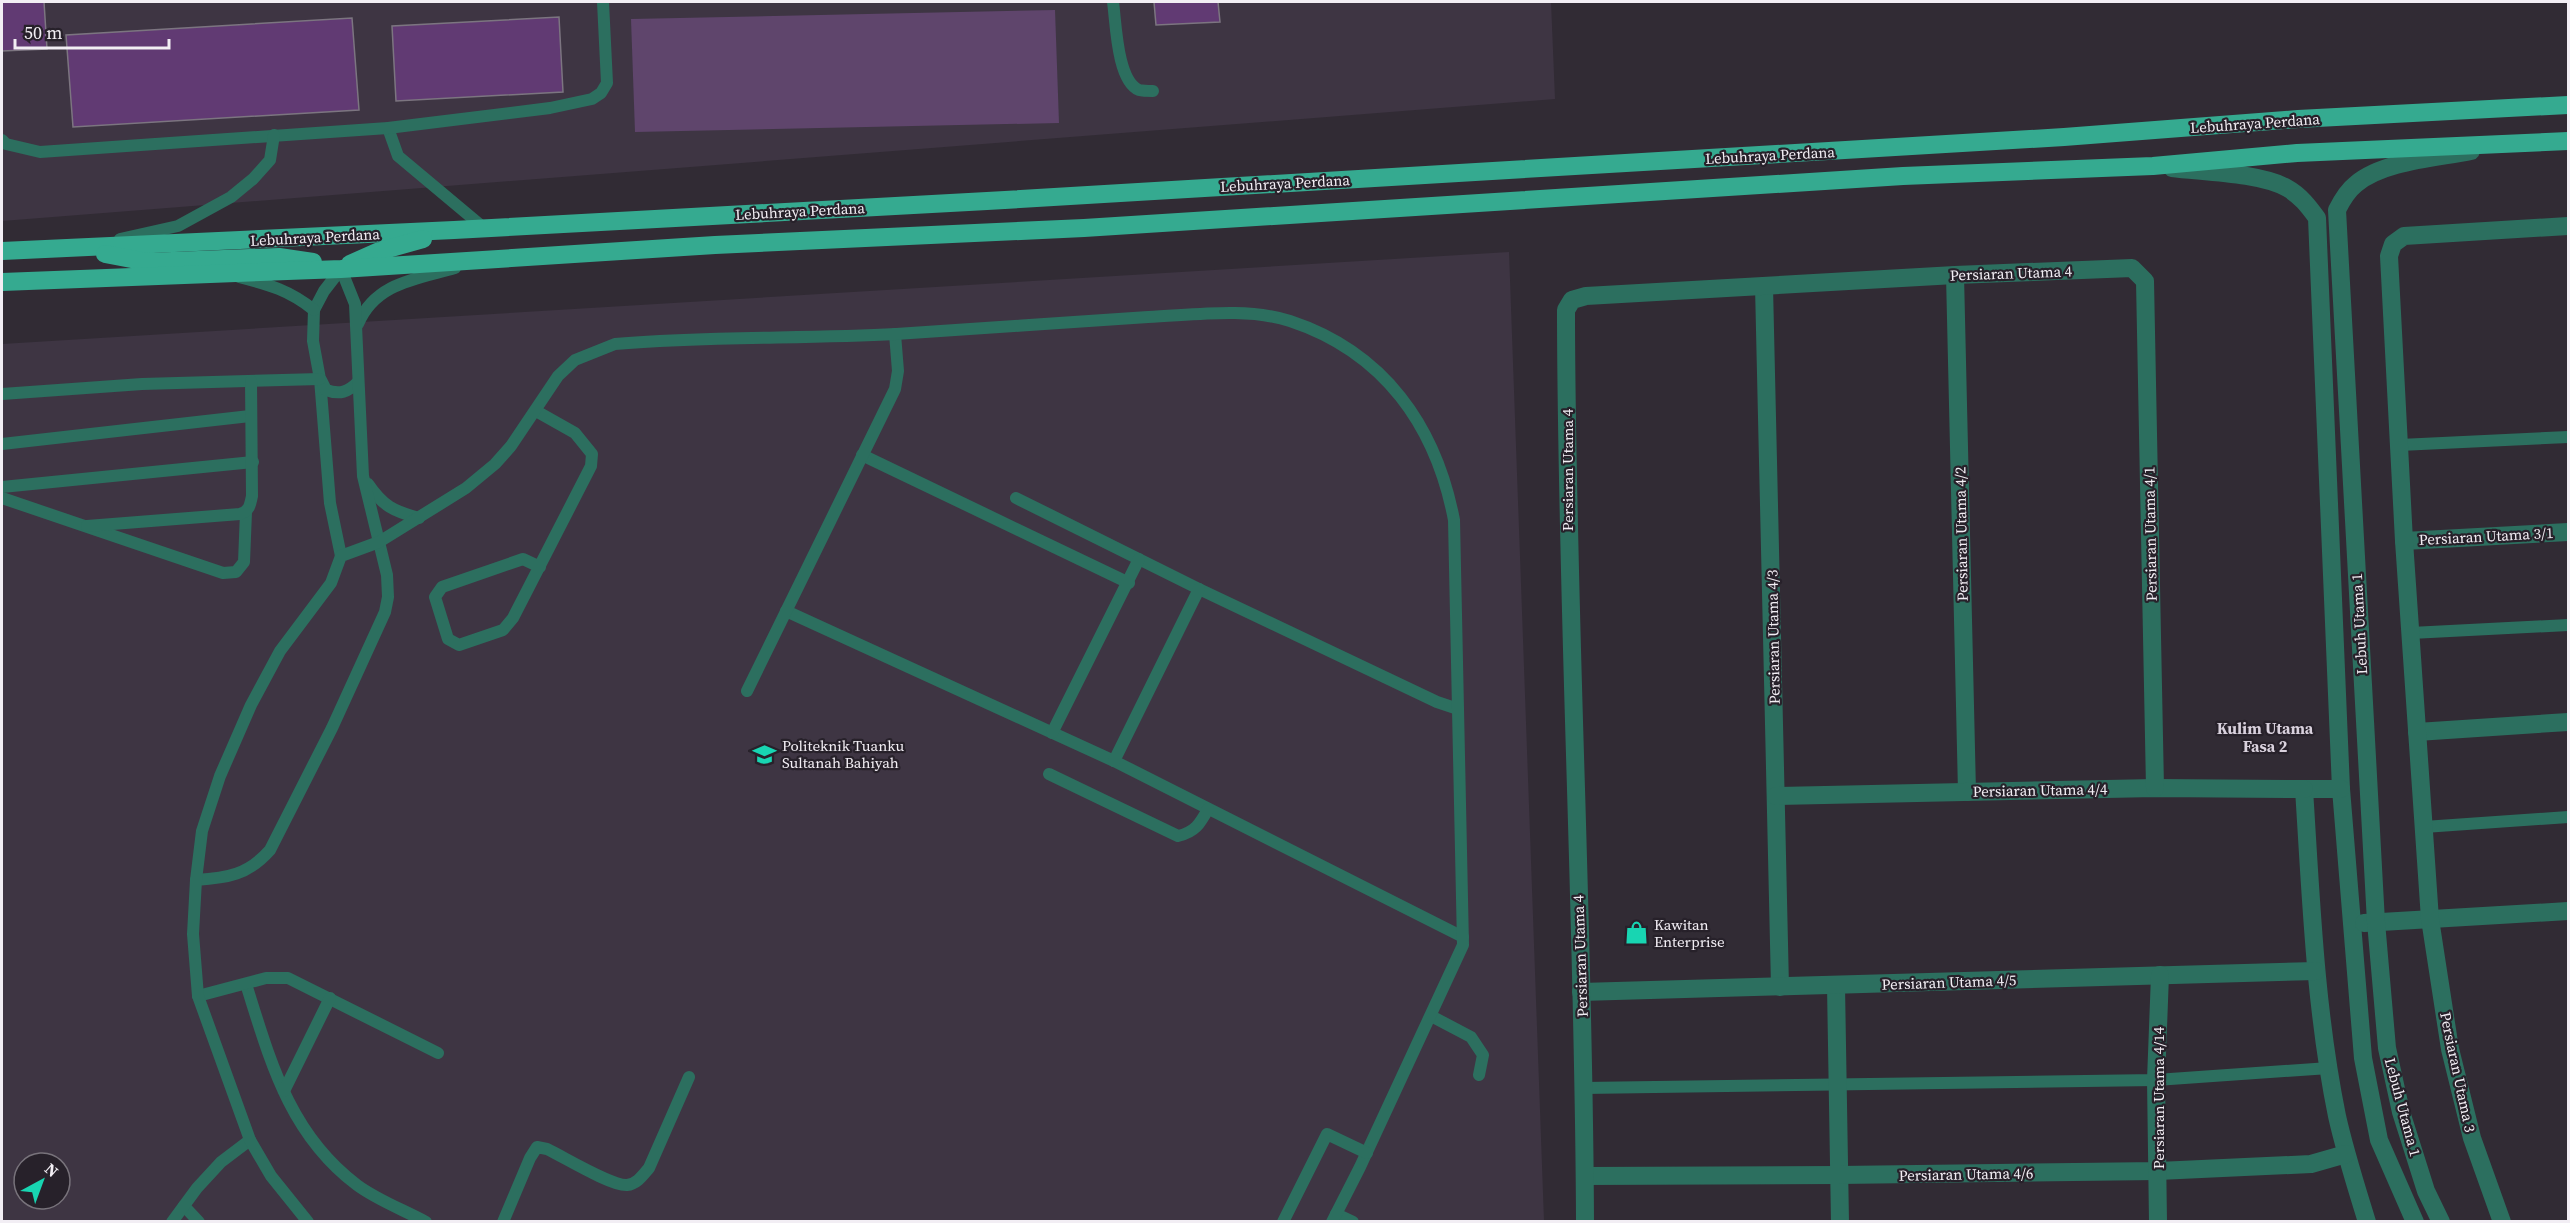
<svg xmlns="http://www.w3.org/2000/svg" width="2570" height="1223" viewBox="0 0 2570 1223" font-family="'Source Serif 4',serif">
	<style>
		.built { fill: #3e3543; fill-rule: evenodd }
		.green { fill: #5f456c }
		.building { fill: #613a73; stroke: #7c7580; stroke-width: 1.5 }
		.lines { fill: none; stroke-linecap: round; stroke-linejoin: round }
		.lane { stroke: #2c6f5f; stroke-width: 12 }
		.street { stroke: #2c6f5f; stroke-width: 18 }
		.primary { stroke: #35aa90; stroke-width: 18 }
		.labels { text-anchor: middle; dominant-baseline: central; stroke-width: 4.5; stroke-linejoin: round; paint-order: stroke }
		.street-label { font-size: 15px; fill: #f2eef4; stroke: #27212a }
		.poi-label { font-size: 15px; fill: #f2eef4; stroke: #27212a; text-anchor: start }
		.neighbourhood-label { font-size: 16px; font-weight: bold; fill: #d9d1dd; stroke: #27212a }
	</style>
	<rect width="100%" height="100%" fill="#312b34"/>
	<g class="built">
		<polygon points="2,2 1551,2 1555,99 2,221"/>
		<path d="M1509 252 1544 1221 2 1222V344ZM24 1163H60V1199H24Z"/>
	</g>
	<polygon class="green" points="1055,10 1059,123 635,132 631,19"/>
	<g class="building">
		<polygon points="2,2 44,2 47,49 2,51"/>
		<polygon points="1154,2 1218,2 1220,22 1156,25"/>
		<polygon points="559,17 563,92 396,101 392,26"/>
		<polygon points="352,18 359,110 73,127 66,35"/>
	</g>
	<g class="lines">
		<g class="lane">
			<path d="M1113 2C1116 23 1117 81 1139 90 1143 91 1149 91 1153 91"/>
			<polyline points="388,128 398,156 484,228"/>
			<polyline points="2,140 6,144 40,152 388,128 550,108 592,99 601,93 607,83 603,2"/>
			<polyline points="120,239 178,226 231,197 253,179 270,160 274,135"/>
			<polyline points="341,269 324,291 314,310 313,341 320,379 330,503 341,556"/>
			<path d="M239 277C270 285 289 290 314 310"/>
			<path d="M358 324C375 283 416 279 455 268"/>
			<path d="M321 380 326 390C340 395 348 392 358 382"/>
			<polyline points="2,394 142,384 320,379"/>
			<polyline points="536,411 575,433 592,454 591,466 513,618 503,630 459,645 448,639 435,597 442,587 523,559 540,567"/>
			<polyline points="2,444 250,416"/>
			<polyline points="2400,445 2568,437"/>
			<polyline points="862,455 1129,583"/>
			<path d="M368 484C383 506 393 511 419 518"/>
			<polyline points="2,487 253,462"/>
			<polyline points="2,498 223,573 236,572 244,562 246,512"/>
			<polyline points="1016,498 1199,589 1437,702 1458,709"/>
			<path d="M87 526 240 514C249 511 250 506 252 496L251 381"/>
			<polyline points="786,611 1114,761 1463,937"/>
			<polyline points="2411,633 2568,625"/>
			<polyline points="747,691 895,389 898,371 895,334"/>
			<polyline points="1052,733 1139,559"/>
			<polyline points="1114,761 1199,589"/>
			<path d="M1049 774 1178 836C1195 832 1200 824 1208 809"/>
			<polyline points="2424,827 2568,817"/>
			<path d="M196 880C227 878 248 875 270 850L332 728 385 612 388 597 387 575 363 476 355 304 341 269"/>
			<path d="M246 984C270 1060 289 1134 357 1185 377 1200 404 1210 426 1222"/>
			<polyline points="198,996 266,978 288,978 438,1053"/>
			<polyline points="1431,1016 1471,1037 1483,1055 1479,1075"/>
			<polyline points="1583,1088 2156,1080 2329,1068"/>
			<polyline points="284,1091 330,998"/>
			<polyline points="184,1206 199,1222"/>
			<polyline points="1336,1214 1353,1222"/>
			<polyline points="172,1222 197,1188 221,1162 250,1140"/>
			<path d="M308 1222 271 1176 250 1140 198 996 193 934 196 880 202 831 220 776 251 705 280 651 331 583 341 556 379 542 466 488 495 464 511 446 558 376 575 360 615 344C708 336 802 339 896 334 980 329 1064 322 1148 317 1194 315 1246 307 1290 321 1384 352 1436 426 1454 520L1463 945 1360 1167 1332 1222"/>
			<path d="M503 1222 530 1158 537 1147 547 1149C564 1157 611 1186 627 1185 637 1184 643 1175 649 1168L689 1077"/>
			<polyline points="1283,1222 1327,1134 1367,1153"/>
		</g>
		<g class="street">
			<path d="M2172 168C2204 172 2260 173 2287 188 2300 195 2309 207 2317 218L2341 789 2363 1058 2379 1140 2415 1222"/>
			<polyline points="1955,275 1967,792"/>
			<polyline points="1764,286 1780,987"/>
			<polyline points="2404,541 2568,532"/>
			<polyline points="2417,732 2568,722"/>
			<path d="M2341 789H2304C2311 898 2315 1008 2337 1116 2345 1152 2356 1186 2367 1222"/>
			<polyline points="1776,796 2155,788 2304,789"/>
			<polyline points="2364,923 2568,911"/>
			<polyline points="1836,986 1840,1222"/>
			<polyline points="1581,992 2316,971"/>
			<polyline points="1585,1176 1839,1175 2158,1171 2311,1164 2346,1154"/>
			<path d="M1585 1222C1584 922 1567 622 1566 322V310L1572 300 1586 296 1955 275 2132 268 2145 281 2155 788"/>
			<polyline points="2158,1222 2156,1080 2160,975"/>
			<path d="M2441 1222 2426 1191 2401 1112 2387 1048 2376 922 2337 210C2342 200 2347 191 2356 184 2383 161 2437 158 2471 151"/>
			<polyline points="2502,1222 2472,1138 2450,1049 2430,919 2404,541 2389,256 2393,244 2404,236 2568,226"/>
		</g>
		<g class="primary">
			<polyline points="2,251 454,230 987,201 2064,137 2298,119 2568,105"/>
			<polyline points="105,254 147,262 279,257 313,262"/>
			<polyline points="350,264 377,252 423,239"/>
			<polyline points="2,282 341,269 715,245 1084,228 1903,176 2153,166 2297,153 2568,141"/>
		</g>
	</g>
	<defs>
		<symbol id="university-bare" viewBox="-9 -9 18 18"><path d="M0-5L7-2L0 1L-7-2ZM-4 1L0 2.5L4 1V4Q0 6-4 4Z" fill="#18d5b2" stroke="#27212a" stroke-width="2.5" paint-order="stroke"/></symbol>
		<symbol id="shop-bare" viewBox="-9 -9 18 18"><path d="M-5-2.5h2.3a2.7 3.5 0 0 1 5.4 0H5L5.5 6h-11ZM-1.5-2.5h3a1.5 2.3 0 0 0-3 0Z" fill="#18d5b2" stroke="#27212a" stroke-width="2.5" paint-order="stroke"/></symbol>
	</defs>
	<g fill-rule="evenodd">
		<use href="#university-bare" x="748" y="738" width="33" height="33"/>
		<use href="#shop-bare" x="1620" y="916" width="33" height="33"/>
	</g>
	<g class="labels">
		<g class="street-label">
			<text transform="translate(2255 123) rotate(-4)">Lebuhraya Perdana</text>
			<text transform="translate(1770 155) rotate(-3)">Lebuhraya Perdana</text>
			<text transform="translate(1285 183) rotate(-3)">Lebuhraya Perdana</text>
			<text transform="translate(800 211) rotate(-3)">Lebuhraya Perdana</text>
			<text transform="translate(315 237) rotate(-3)">Lebuhraya Perdana</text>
			<text transform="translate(2011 273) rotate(-2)">Persiaran Utama 4</text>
			<text transform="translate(1567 470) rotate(-90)">Persiaran Utama 4</text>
			<text transform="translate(1961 534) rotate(-91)">Persiaran Utama 4/2</text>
			<text transform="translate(2150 534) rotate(-91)">Persiaran Utama 4/1</text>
			<text transform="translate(2486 536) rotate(-3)">Persiaran Utama 3/1</text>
			<text transform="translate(2359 624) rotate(-93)">Lebuh Utama 1</text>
			<text transform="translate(1773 637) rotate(-91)">Persiaran Utama 4/3</text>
			<text transform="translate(2040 790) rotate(-1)">Persiaran Utama 4/4</text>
			<text transform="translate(1580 956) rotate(-92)">Persiaran Utama 4</text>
			<text transform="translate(1949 982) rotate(-2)">Persiaran Utama 4/5</text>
			<text transform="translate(2458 1072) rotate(78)">Persiaran Utama 3</text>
			<text transform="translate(2158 1098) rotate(-90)">Persiaran Utama 4/14</text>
			<text transform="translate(2403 1107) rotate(75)">Lebuh Utama 1</text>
			<text transform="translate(1966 1174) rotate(-1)">Persiaran Utama 4/6</text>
		</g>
		<g class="poi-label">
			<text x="782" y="745">Politeknik Tuanku<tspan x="782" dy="17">Sultanah Bahiyah</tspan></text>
			<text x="1654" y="924">Kawitan<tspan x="1654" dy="17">Enterprise</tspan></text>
		</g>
		<g class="neighbourhood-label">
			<text x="2265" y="728">Kulim Utama<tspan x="2265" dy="18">Fasa 2</tspan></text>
		</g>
	</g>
	<rect width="2570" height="1223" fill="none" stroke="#f2eef4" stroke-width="6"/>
	<g transform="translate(42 1181) rotate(41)"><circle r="28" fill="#27212a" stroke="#78737b" stroke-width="1.5"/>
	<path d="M0-4.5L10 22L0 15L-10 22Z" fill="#18d5b2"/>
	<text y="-9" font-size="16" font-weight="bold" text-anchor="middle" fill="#f2eef4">N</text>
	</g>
	<path d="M15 39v9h154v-9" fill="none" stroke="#f2eef4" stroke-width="3"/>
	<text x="24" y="39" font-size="18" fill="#f2eef4" stroke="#27212a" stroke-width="4.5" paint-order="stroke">50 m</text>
</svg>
